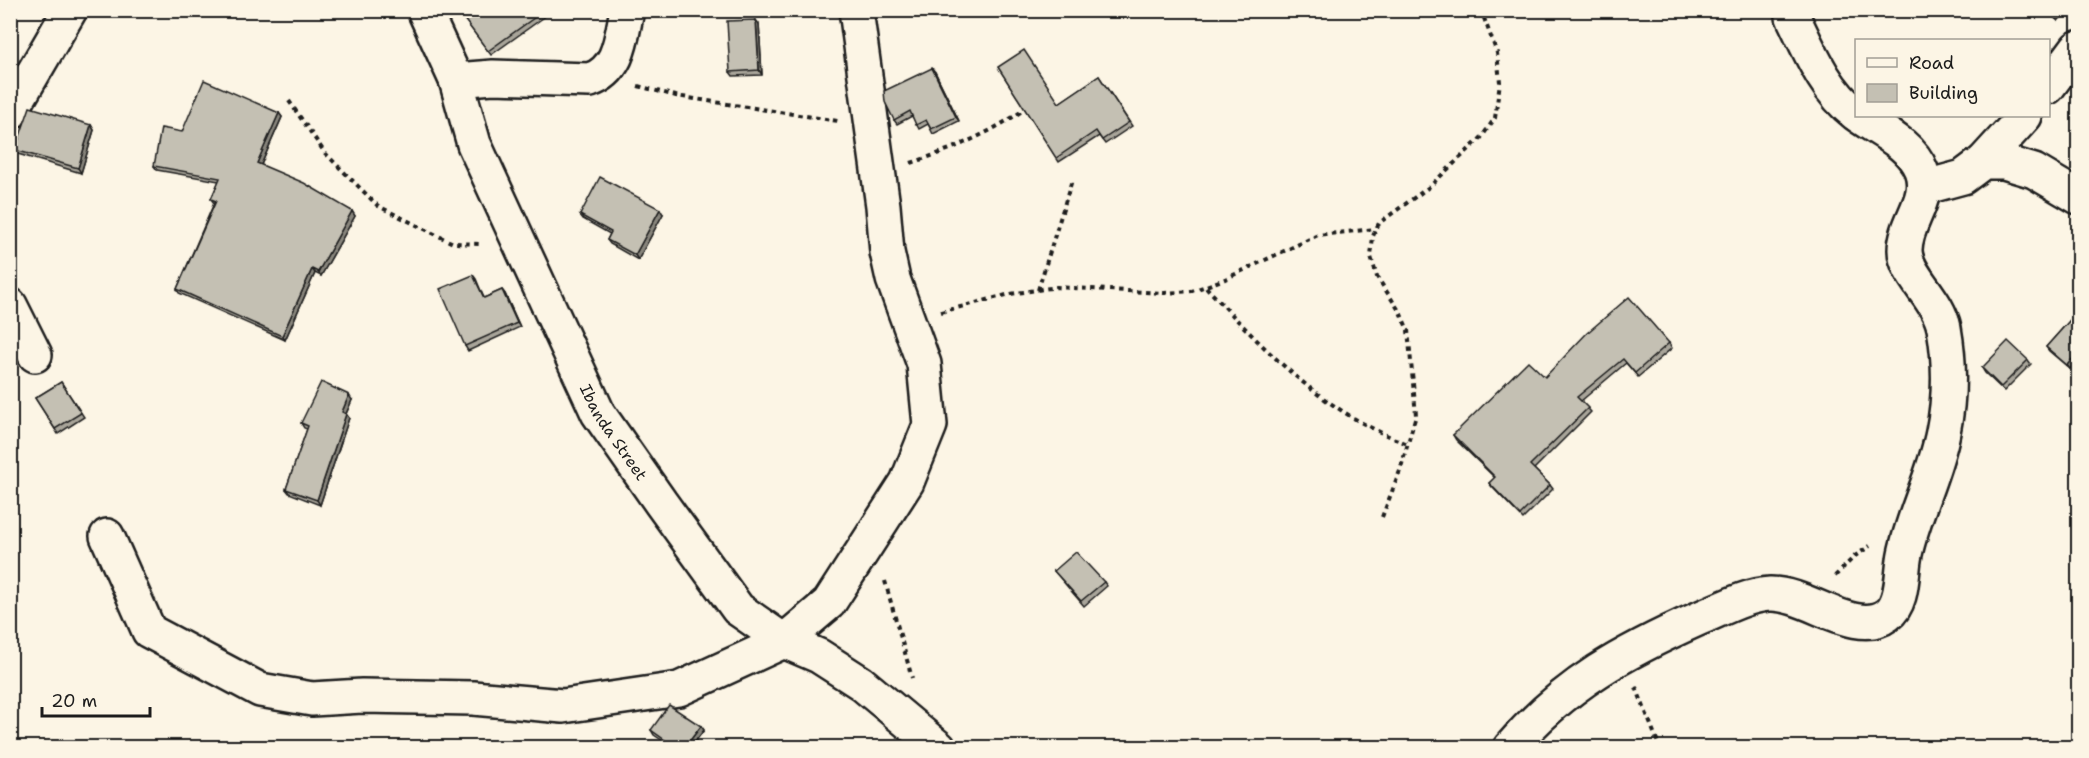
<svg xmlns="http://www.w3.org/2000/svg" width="2089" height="758" viewBox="0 0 2089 758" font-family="'Shantell Sans',sans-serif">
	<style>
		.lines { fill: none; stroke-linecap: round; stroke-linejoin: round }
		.minor-casing { stroke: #1c1c1c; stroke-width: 38 }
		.path { stroke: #1c1c1c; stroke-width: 4; stroke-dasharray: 4.5 4.5; stroke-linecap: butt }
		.minor { stroke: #fcf5e5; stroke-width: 33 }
		.wall { fill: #a9a59a; stroke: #1c1c1c; stroke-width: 1.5 }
		.shaded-wall { fill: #89867d; stroke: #1c1c1c; stroke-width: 1.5 }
		.building { fill: #c4c0b3; stroke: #1c1c1c; stroke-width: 1.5 }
		.labels { text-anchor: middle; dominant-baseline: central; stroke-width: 4.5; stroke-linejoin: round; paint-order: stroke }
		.street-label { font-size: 16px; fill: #1c1c1c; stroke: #fcf5e5 }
	</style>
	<rect width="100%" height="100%" fill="#fcf5e5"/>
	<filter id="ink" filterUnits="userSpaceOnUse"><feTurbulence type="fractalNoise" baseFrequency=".0167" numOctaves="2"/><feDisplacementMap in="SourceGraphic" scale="12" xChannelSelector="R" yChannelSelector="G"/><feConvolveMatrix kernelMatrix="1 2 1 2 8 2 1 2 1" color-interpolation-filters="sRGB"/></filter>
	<g filter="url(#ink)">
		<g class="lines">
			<defs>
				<g id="minor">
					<path id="s1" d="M424 10 456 80 474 144 598 413 661 503 738 609 784 641 819 656 861 683 939 748"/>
					<path d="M1793 10V17C1810 52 1825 90 1856 114"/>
					<path d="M456 80 493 77 590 80C620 70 621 38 627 10"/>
					<polyline points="2048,87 2077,48"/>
					<polyline points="10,113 70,10"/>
					<polyline points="1983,162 2025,116"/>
					<polyline points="1926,187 1963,177 1983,162 2004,162 2034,171 2078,197"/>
					<polyline points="10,305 35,355"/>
					<polyline points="107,536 149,631 260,690 312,699 362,696 473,698 563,706 679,689 784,641 829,603 907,482 930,425 924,364 893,279 887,252 883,206 856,10"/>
					<path d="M1510 748C1564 684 1626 651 1700 618 1722 609 1747 595 1770 594 1808 593 1856 638 1887 615 1904 603 1901 572 1905 554 1914 512 1935 474 1943 432 1950 398 1950 362 1944 328 1938 298 1905 275 1905 250 1905 221 1932 199 1921 170 1911 144 1880 131 1859 116"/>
				</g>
			</defs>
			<use href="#minor" class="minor-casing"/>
			<g class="path">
				<polyline points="638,86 676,96 838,121"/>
				<polyline points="289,101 325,153 378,206 453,243 482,244"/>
				<path d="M911 163C954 149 991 133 1028 107"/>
				<path d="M1206 287C1267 352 1322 412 1408 444"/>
				<polyline points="1038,290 1072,180"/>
				<polyline points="941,312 1010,294 1057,287 1165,293 1192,291 1225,279 1318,235 1375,229"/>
				<polyline points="1382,517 1400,471 1416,415 1408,330 1400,312 1377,277 1371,257 1373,236 1379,223 1429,187 1481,138 1495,118 1500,82 1497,53 1481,10"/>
				<polyline points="1835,576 1855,556 1870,546"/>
				<polyline points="885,581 912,678"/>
				<polyline points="1636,687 1660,748"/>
			</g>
			<use href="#minor" class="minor"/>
		</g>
		<g class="wall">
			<polygon points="473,10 554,10 491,55 464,19 474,12"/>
			<polygon points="2045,10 2067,10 2058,21"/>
			<polygon points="759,24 762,75 733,76 730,72"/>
			<polygon points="998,67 1059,103 1099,76 1132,126 1105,144 1099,136 1059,162"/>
			<polygon points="935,72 959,121 933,134 928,124 919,129 912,116 897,124 894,120"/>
			<polygon points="279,113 282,117 261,165 352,211 355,216 321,276 315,273 285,340 179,293 177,289 214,203 211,199 219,181 157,170 154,166"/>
			<polygon points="91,125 94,130 81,173 18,154 15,150"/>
			<polygon points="663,214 638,260 610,244 607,240 610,234 583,219 580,215"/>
			<polygon points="473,275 476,279 484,298 502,290 505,294 520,327 468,351 465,346"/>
			<polygon points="2079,310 2079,361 2078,361 2070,369 2049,351 2046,347"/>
			<polygon points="1669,343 1672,348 1638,377 1626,363 1581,401 1591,412 1534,469 1550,485 1553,489 1523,519 1492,487 1489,483 1495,478 1456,440 1453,435 1545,377"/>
			<polygon points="2028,360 2031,364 2004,391 1985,373 1982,368"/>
			<polygon points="61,382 84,417 58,434 35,398"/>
			<polygon points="352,400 346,414 349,418 320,505 289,493 286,489 307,429 304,428 301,423"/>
			<polygon points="1054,571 1104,582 1107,586 1084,606"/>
			<polygon points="701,726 704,730 691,747 672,747 654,735 651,730"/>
		</g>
		<g class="shaded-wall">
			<polygon points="2054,10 2067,10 2058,21 2052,13"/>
			<polygon points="756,20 759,24 762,75 759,70"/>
			<polygon points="932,68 935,72 959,121 956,117"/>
			<polygon points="279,113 282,117 260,167 257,163"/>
			<polygon points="91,125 94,130 81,173 78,168"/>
			<polygon points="660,209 663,214 638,260 635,255"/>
			<polygon points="352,211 355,216 321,276 318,272"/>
			<polygon points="312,269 315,273 285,340 282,336"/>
			<polygon points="502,290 505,294 520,327 517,323"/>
			<polygon points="2075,356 2078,361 2070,369 2067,365"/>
			<polygon points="349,395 352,400 345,416 342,412"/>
			<polygon points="346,414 349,418 320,505 317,500"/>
			<polygon points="701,726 704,730 691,747 685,747"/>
		</g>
		<g class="building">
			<polygon points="474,10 545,10 488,51 464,19 474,12"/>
			<polygon points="756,20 759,70 730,72 727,21"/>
			<polygon points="1024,50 1059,103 1099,76 1129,122 1102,140 1096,131 1056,158 998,67"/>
			<polygon points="932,68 956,117 931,129 926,120 916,125 910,111 894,120 885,102 884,91"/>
			<polygon points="204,80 279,113 257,163 304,183 352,211 318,272 312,269 282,336 177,289 216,201 211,199 220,178 154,166 161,128 182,132"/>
			<polygon points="30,107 91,125 78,168 15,150"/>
			<polygon points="600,177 660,209 635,255 607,240 611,232 580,215"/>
			<polygon points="473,275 484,298 502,290 517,323 465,346 440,289"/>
			<polygon points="1629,297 1669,343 1635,373 1623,359 1577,397 1588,408 1530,465 1550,485 1520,515 1489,483 1495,477 1453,435 1528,361 1545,377 1587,333"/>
			<polygon points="2079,310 2079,360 2075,356 2067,365 2046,347"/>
			<polygon points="2008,341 2028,360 2001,387 1982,368"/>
			<polygon points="61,382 81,413 55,429 35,398"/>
			<polygon points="321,382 349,395 342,412 346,414 317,500 286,489 308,426 301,423"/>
			<polygon points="1076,552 1104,582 1081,601 1054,571"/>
			<polygon points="669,705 701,726 685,747 675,747 651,730"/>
		</g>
	</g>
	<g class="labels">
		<g class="street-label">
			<text stroke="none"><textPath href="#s1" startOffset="464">Ibanda Street</textPath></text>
		</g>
	</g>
	<rect width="2089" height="758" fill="none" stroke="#fcf5e5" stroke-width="36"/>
	<rect x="18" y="18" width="2053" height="722" fill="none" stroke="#1c1c1c" stroke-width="2" filter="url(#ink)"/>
	<rect x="1855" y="39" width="195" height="78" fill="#fcf5e5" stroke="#a29e95" stroke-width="1.5"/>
	<rect x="1867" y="58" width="30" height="9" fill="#fcf5e5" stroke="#a29e95" stroke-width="1.5"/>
	<text x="1909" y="69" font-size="18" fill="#1c1c1c">Road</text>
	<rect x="1867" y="84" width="30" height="18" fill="#c4c0b3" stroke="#a29e95" stroke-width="1.5"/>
	<text x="1909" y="99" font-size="18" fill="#1c1c1c">Building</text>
	<path d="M42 707v9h108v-9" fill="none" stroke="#1c1c1c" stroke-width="3"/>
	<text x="51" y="707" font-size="18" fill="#1c1c1c" stroke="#fcf5e5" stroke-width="4.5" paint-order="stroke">20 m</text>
</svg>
